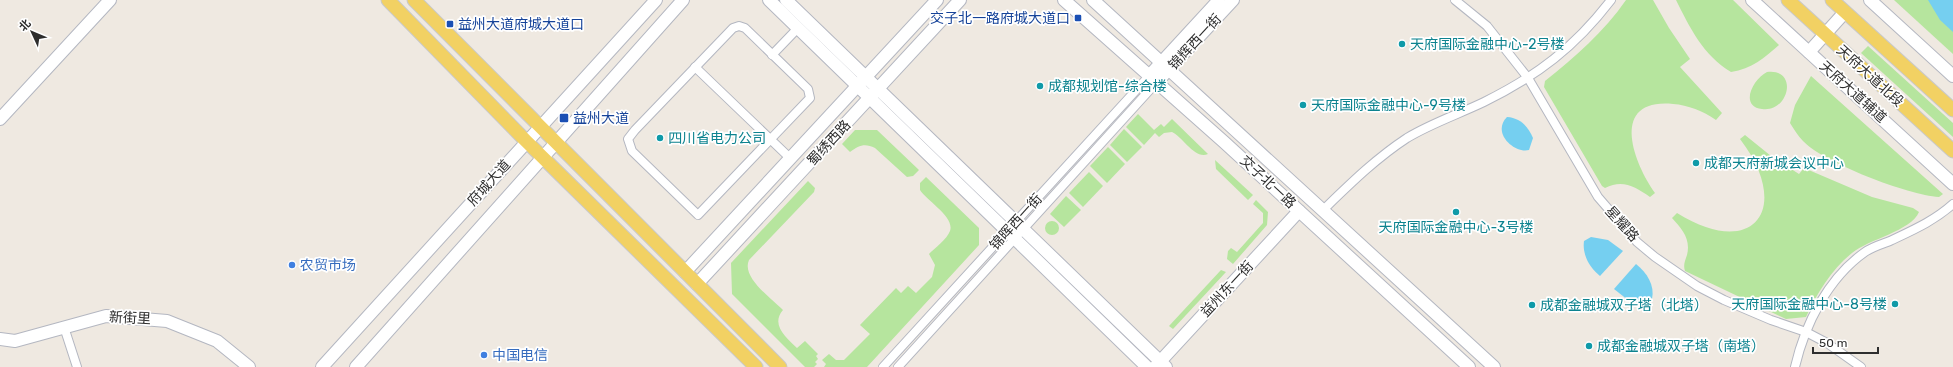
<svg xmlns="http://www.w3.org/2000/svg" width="1953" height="367" viewBox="0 0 1953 367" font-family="Rubik,'Noto Sans SC',sans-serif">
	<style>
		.green { fill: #b6e59e }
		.water { fill: #75cff0 }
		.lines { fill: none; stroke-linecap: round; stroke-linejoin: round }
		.street-casing { stroke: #b4b7c1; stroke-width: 10 }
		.secondary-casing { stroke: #b4b7c1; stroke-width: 14 }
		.primary-casing { stroke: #c9c9c9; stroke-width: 15 }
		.street { stroke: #fff; stroke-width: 8 }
		.secondary { stroke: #fff; stroke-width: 12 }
		.primary { stroke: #f2d163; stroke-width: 13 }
		.transit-dot { fill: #1a4fb4; stroke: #fff; stroke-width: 1.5 }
		.culture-dot { fill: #0f9aa8; stroke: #fff; stroke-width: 1.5 }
		.shop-dot { fill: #3f7fe0; stroke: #fff; stroke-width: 1.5 }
		.labels { text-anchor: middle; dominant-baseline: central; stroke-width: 3.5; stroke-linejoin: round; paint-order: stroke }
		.transit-label { font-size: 14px; fill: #164399; stroke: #fff; text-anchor: start }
		.street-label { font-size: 14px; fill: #2e2e2e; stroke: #fff }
		.culture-label { font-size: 14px; fill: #0d838f; stroke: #fff; text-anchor: start }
		.shop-label { font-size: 14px; fill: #366cbe; stroke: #fff; text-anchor: start }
	</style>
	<rect width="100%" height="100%" fill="#efe9e1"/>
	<g class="green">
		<path d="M1626 0H1653L1669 28 1690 59 1680 67 1722 113 1716 120C1703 111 1688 105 1673 104 1609 98 1633 162 1655 193L1650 197C1635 187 1623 179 1605 188L1602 186 1544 87 1545 81C1575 57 1604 32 1626 0Z"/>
		<path d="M1676 0H1733L1779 45C1764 58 1752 69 1731 72 1703 55 1690 28 1676 0Z"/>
		<polygon points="1894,0 1953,0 1953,54"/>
		<polygon points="1868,46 1953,123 1953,137 1861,53"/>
		<path d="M1767 72C1799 68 1789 113 1762 109 1739 106 1753 79 1767 72Z"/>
		<path d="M1811 76 1943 194 1939 197C1908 195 1824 163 1803 141 1798 136 1794 129 1790 123L1795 105Z"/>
		<path d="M1138 114 1154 130 1161 124 1164 127 1172 119 1208 154C1195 160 1183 137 1172 132L1164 133 1159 137 1155 133 1144 145 1126 127Z"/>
		<polygon points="1124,129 1142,147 1127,162 1110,145"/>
		<path d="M855 130H877L919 170 913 176 907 177 875 148C865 143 859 145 850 152L842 144Z"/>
		<path d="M1745 135 1771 156 1799 174 1804 168 1872 197 1913 208 1919 212C1911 231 1869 239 1852 253 1832 269 1817 293 1806 317L1786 319 1685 271C1683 265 1685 261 1687 255 1691 239 1682 229 1672 218L1677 213C1754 261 1793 208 1740 139Z"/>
		<polygon points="1108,147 1125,164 1107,183 1090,166"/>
		<polygon points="1215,160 1253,195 1248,200 1216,169"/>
		<polygon points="1089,172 1103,186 1083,207 1069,193"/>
		<path d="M926 177 979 228V245L867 367H824L826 364 822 360 829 354 836 360H844L870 334 860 325 896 288 901 293 908 286 916 293 932 277 935 265 929 254C935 248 947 239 950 231 955 217 927 201 920 190V183Z"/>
		<path d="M808 181 815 188 814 192 749 260C741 277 772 299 783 310 770 325 787 338 797 348L805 341 818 354 816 356 818 359 815 362 817 364 814 367H805L732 294 731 263Z"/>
		<polygon points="1066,196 1081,210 1064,227 1050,214"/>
		<polygon points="1256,200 1268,212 1267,225 1233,264 1227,259 1228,251 1231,248 1237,252 1263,223 1263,213 1253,204"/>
		<circle cx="1052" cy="228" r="7"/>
		<polygon points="1221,270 1226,272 1173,329 1169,326"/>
	</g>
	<g class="water">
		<polygon points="1928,0 1953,0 1953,32 1940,20"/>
		<path d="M1507 117C1521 118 1528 127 1533 138L1529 150C1515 154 1491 133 1507 117Z"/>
		<path d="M1591 237 1608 240 1623 251 1600 276C1590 268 1582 255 1584 241Z"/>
		<path d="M1636 264C1647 273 1655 285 1652 299L1645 304 1628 300 1614 289Z"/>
	</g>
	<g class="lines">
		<defs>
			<g id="street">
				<polyline points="1455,0 1487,26 1528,78 1598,197 1637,242 1655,257 1697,286 1724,300 1771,320 1806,332 1827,343 1861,367"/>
				<polygon points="739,26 745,28 808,89 810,98 698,215 632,151 628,139 635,130 733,28"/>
				<polyline points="772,55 798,28"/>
				<polyline points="695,67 791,159"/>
				<path d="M1322 211C1349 185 1375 159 1407 138 1432 123 1459 114 1484 102 1537 76 1575 47 1611 0"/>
				<polyline points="64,327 77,367"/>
				<polyline points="883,367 1149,76"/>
				<polyline points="898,367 1156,83"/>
				<path d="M1795 367C1805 324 1828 278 1865 252 1872 247 1882 244 1890 241 1913 230 1934 221 1953 204"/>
			</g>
			<g id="secondary">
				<polyline points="769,0 1147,367"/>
				<polyline points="786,0 1166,367"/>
				<polyline points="1064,0 1224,142 1469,367"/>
				<polyline points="1093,0 1494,367"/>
				<polyline points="1752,0 1953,184"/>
				<polyline points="1870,0 1953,76"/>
				<polyline points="1809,52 1845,12"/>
				<polyline points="1149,76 1219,0"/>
				<polyline points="1156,83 1233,0"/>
				<polyline points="0,119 110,0"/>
				<polyline points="685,272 937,0"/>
				<polyline points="697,284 960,0"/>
				<polyline points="0,339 15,341 106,316 167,321 217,341 249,367"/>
				<polyline points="322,367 656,0"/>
				<polyline points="356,367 683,0"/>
				<polyline points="1155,367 1299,211"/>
			</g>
			<g id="primary">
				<polyline points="388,0 526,141 756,367"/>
				<polyline points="414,0 780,367"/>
				<polyline points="1788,0 1953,151"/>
				<polyline points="1832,0 1953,110"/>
			</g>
		</defs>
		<use href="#street" class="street-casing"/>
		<use href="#secondary" class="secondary-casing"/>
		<use href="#primary" class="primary-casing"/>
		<use href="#street" class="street"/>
		<use href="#secondary" class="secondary"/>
		<use href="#primary" class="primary"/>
	</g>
	<g class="transit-dot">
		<rect x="1074" y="14" width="8" height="8" rx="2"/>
		<rect x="446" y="20" width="8" height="8" rx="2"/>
		<rect x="559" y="113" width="10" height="10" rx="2"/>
	</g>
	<g class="culture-dot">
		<circle cx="1402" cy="44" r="4"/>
		<circle cx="1040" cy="86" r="4"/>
		<circle cx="1303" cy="105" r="4"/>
		<circle cx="660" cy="138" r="4"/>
		<circle cx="1696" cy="163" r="4"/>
		<circle cx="1456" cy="212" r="4"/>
		<circle cx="1895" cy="304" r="4"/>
		<circle cx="1532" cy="305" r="4"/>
		<circle cx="1589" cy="346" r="4"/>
	</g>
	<g class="shop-dot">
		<circle cx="292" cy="265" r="4"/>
		<circle cx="484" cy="355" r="4"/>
	</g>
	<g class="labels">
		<g class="transit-label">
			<text x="1070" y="18" text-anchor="end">交子北一路府城大道口</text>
			<text x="458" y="24">益州大道府城大道口</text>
			<text x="573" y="118">益州大道</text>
		</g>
		<g class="street-label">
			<text transform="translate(1195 42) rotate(-47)">锦辉西一街</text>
			<text transform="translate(1870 76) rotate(42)">天府大道北段</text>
			<text transform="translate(1853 92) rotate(42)">天府大道辅道</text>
			<text transform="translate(829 143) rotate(-47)">蜀绣西路</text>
			<text transform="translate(1268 182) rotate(43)">交子北一路</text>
			<text transform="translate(489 183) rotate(-48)">府城大道</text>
			<text transform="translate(1016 222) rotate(-48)">锦晖西一街</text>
			<text transform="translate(1622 224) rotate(48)">星耀路</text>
			<text transform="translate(1227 289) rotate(-47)">益州东一街</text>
			<text transform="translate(130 318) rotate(3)">新街里</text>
		</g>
		<g class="culture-label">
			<text x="1410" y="44">天府国际金融中心-2号楼</text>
			<text x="1048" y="86">成都规划馆-综合楼</text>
			<text x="1311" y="105">天府国际金融中心-9号楼</text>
			<text x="668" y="138">四川省电力公司</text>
			<text x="1704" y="163">成都天府新城会议中心</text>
			<text x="1456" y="227" text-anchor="middle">天府国际金融中心-3号楼</text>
			<text x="1887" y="304" text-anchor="end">天府国际金融中心-8号楼</text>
			<text x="1540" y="305">成都金融城双子塔（北塔）</text>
			<text x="1597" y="346">成都金融城双子塔（南塔）</text>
		</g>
		<g class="shop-label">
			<text x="300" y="265">农贸市场</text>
			<text x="492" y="355">中国电信</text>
		</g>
	</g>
	<g transform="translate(32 32) rotate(314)" stroke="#ffffff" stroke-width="3" paint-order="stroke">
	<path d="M0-3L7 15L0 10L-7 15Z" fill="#2e2e2e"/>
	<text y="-6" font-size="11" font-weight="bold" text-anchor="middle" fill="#2e2e2e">北</text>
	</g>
	<path d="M1813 347v6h65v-6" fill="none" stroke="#2e2e2e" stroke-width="2"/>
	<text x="1819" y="347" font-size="12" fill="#2e2e2e" stroke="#ffffff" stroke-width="3" paint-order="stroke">50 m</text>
</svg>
